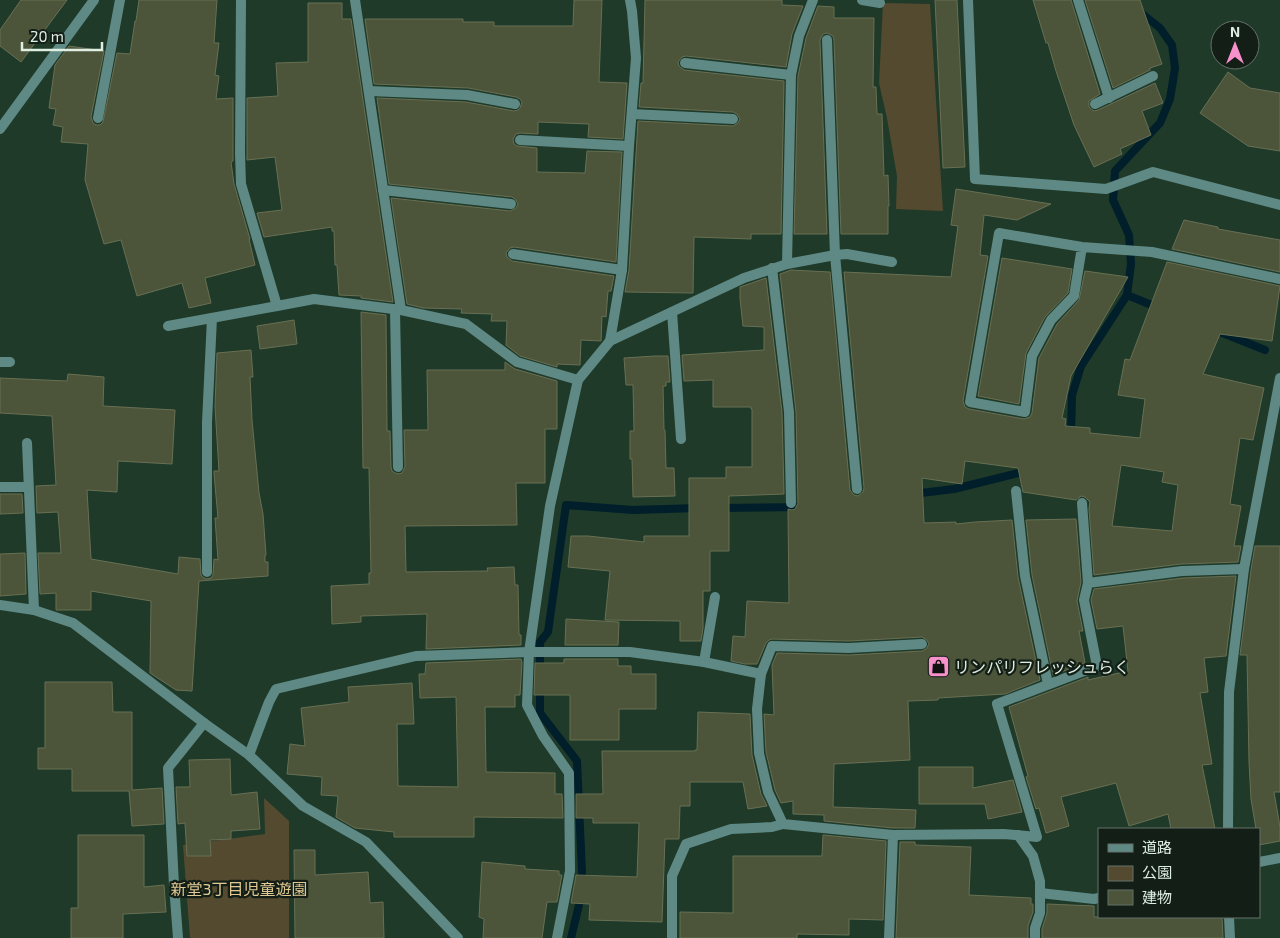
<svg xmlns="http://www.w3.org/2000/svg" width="1280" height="938" viewBox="0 0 1280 938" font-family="'Exo 2','Noto Sans JP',sans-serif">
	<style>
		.green { fill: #544a30 }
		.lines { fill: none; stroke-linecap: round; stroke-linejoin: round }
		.stream { stroke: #001f2a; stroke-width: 8 }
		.building { fill: #4c5439; stroke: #687054; fill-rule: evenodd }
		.lane { stroke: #5e8985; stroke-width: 10 }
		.street { stroke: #5e8985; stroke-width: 10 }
		.labels { text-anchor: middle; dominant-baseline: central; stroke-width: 4.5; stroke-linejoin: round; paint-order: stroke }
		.poi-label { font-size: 16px; fill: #dfeee3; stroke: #121e16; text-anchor: start }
		.park-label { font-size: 16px; fill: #e0c993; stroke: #121e16 }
	</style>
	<rect width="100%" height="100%" fill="#1f3a29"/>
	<g class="green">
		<polygon points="883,3 930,4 943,211 896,209 897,176 887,118 879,83"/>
		<polygon points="264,798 289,821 289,938 190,938 183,845 265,834"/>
	</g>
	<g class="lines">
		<g class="stream">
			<polyline points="1127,295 1159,308"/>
			<polyline points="1220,332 1265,350"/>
			<polyline points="1071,435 1072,395 1081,366 1127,295 1131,264 1129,235 1113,200 1115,171 1160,123 1170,99 1175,68 1172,45 1160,28 1130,4 1128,0"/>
			<polyline points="913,494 954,489 1027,471"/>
			<polyline points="719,508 805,507"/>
			<polyline points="540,672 540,642 548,632 566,505 633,510 698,508"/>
			<polyline points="540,686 540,713 577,761 582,872 579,905 571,938"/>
		</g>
	</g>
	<g class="building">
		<polygon points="21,0 67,0 21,62 0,46 0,30"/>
		<polygon points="139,0 217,0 214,43 219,43 215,75 219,76 216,99 233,98 233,161 231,162 234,184 250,239 249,239 255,265 205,278 211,303 189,308 182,283 137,296 121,240 104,244 85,180 88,144 61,142 63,127 53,125 56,109 49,108 55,65 69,46 104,51 91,117 93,123 96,125 100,125 103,122 117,53 130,54 135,21 136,21"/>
		<polygon points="574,0 602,0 599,82 627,83 623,139 588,137 589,124 538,122 538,134 520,133 516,134 513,139 514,144 517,146 537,148 537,172 585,173 587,151 622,152 616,262 514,247 510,248 506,253 507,257 512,261 614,276 611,291 608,291 606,317 602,316 601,341 581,340 580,365 557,364 557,367 520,356 506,345 507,321 491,321 492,314 461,313 462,309 423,308 407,304 391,198 510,211 516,208 518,204 515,199 512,197 389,184 377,98 466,102 514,111 518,110 520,108 522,102 520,99 516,97 468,88 374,84 365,19 463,19 463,22 494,22 494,26 573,26"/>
		<polygon points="645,0 782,0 782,5 803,6 792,34 786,67 686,56 682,57 678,62 679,66 684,70 784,81 781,234 751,234 751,239 694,237 693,293 625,292 629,270 638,121 733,126 738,123 740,119 737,114 733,112 639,107 641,83 643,83"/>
		<polygon points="935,0 957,0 965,167 943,168"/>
		<polygon points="1033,0 1071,0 1100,94 1089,101 1089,107 1091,109 1094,111 1098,110 1155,83 1163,103 1142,111 1151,135 1120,149 1122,154 1094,167 1074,125 1056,71 1048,43 1046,43"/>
		<polygon points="1085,0 1140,0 1162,64 1150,68 1150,70 1113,88"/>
		<polygon points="308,3 342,3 342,19 351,19 393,302 361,298 361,296 339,295 337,265 335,265 334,231 332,231 332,227 264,237 257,213 282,210 275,157 247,160 247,98 278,96 276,63 308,62"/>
		<polygon points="818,6 834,7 834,18 874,18 873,87 876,87 877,114 882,114 884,176 888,175 889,206 888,206 888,234 841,234 834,40 833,36 827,33 823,34 820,40 827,234 794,234 798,76 806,38"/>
		<polygon points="1228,72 1250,88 1280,93 1280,151 1248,146 1200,113"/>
		<path d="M956 189 1051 204 1017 220 984 215 980 255 988 256 963 401 965 407 969 409 1024 419 1030 417 1032 413 1039 358 1057 324 1079 300 1085 271 1128 277 1071 376 1062 418 1066 419 1065 426 1090 428V433L1140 438 1145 399 1118 395 1125 359 1130 360 1167 262 1280 286 1272 341 1220 334 1203 374 1264 388 1253 440 1240 438 1230 504 1241 506 1234 546H1241L1238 562 1181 564 1094 575 1089 509 1090 502 1085 497 1081 496 1076 500 1023 492 1018 468 965 461 962 484 922 478 924 523 956 522V524L975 522 1012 520 1018 577 1040 680 1005 694 938 698V700L908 701 910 760 834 764 833 807 916 810 915 828H893L824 821V815L793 814V801L781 803 775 790 766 752 764 714 774 715 772 665 777 653 849 655 922 651 926 649 929 644 927 640 922 637 849 641 772 639 769 640 766 643 757 664H745L731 661 733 636 745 637 747 601 789 603 788 509 792 510 795 509 798 503 796 412 780 274 791 270 830 272 850 490 854 495 858 496 863 492 864 488 844 272 951 277 958 226 951 225ZM1121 465 1164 472 1162 482 1178 485 1172 531 1112 526Z"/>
		<polygon points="1184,220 1218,227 1218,229 1280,240 1280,272 1172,249"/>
		<polygon points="1002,258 1072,269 1068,293 1045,317 1026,353 1019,404 978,396"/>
		<polygon points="766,278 782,412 784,494 729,496 729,551 710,551 710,591 703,591 703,628 701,641 680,641 680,621 605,620 610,571 568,567 571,536 588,536 644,542 644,536 689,536 689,478 726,478 726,467 752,467 752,409 751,409 751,407 713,407 713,380 684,381 682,355 764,350 764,327 743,326 740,299 740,287"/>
		<polygon points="361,312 386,315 387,431 390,431 391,467 392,471 395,473 399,474 402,473 405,467 404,430 428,430 427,370 505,370 505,362 515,369 557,381 557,429 545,429 545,483 516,483 517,525 405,526 406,572 488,571 487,568 514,567 515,585 518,585 519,635 521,635 521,645 426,649 427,614 361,616 361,622 332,624 331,586 369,584 369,573 371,573 369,468 363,468"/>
		<polygon points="294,320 297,344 260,349 257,326"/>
		<polygon points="251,350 253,377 250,377 252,420 259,493 263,514 266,555 265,555 265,562 268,562 268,576 199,581 192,691 176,690 150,673 151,601 91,591 91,610 56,610 56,593 40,594 38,553 61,553 58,512 37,513 36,486 56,485 52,416 0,413 0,378 67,381 68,374 104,377 103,406 175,410 172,464 118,461 117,492 87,490 91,559 178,574 179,557 200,559 201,575 204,578 207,579 211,578 213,575 214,559 218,560 215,518 218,518 214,474 214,471 219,471 215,407 217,353"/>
		<polygon points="655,356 668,356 670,382 666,382 666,386 663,386 664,430 665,430 666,468 674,468 675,496 633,497 632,459 630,459 630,431 634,431 633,385 626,385 624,358"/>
		<polygon points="0,494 22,494 23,513 0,514"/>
		<polygon points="1076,519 1081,582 1077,601 1083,631 1079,631 1085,663 1053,675 1032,575 1026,520"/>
		<polygon points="1255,546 1280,546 1280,792 1274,792 1280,827 1280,841 1259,845 1259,829 1256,829 1251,799 1249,762 1247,655 1240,655 1251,570"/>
		<polygon points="25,553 26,594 0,596 0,554"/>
		<polygon points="1236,576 1226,656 1204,658 1208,692 1200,693 1212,764 1202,765 1215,829 1171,829 1168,814 1129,826 1116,783 1061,797 1069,826 1046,833 1039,808 1036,809 1026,777 1028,776 1009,707 1088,677 1088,680 1128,671 1123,626 1097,629 1091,600 1094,589 1183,578"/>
		<polygon points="566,619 619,622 618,645 565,645"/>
		<polygon points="521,659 522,663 520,695 515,695 515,707 485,707 486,772 555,773 555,794 562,794 563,818 474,817 474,837 394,837 394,832 355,828 336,817 338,796 321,795 322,777 287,774 290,744 305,746 301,708 349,702 348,687 412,683 414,724 397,724 398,786 458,787 456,697 420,698 419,674 425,674 426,663"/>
		<polygon points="564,659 618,659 618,666 631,666 631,674 656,674 656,709 619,709 619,740 570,740 570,695 534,695 535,663 564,663"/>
		<polygon points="45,682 112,682 113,712 132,712 132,790 162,788 164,824 132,826 129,791 72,791 72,769 38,769 38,748 45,748"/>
		<polygon points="698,712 750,714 752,755 761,794 767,806 748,809 743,782 690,782 690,806 680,806 679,839 665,839 662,922 589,920 590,904 571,903 576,875 637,877 639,823 593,823 593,818 576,818 576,794 603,794 602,751 695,751 695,750 697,750"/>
		<polygon points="230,759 231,795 257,792 260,829 231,831 231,839 210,840 211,856 187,856 185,823 178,824 176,787 190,787 189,760"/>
		<polygon points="919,767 973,767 973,788 1013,780 1022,812 988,819 985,804 919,804"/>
		<polygon points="78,835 144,835 144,887 164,885 166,912 123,914 123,938 71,938 71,908 78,908"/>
		<polygon points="823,835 886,841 883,920 849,919 849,935 797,934 797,938 680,938 680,912 733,913 733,856 822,856"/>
		<polygon points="900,842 915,842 915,845 971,847 969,895 1031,898 1031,904 1033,904 1033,912 1028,926 1028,938 896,938"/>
		<polygon points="294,850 315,850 315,875 368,872 370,903 383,902 384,938 295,938"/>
		<polygon points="482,862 525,866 525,869 559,871 559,875 562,875 557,902 547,902 542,938 483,938 484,919 479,917"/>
		<polygon points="1047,904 1094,906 1094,917 1222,917 1223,938 1042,938 1042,929 1047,913"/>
	</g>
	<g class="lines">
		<g class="lane">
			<polyline points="862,0 880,3"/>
			<polyline points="968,0 975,179 1106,189 1153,172 1280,205"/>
			<polyline points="1078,0 1109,98"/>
			<polyline points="827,40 835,255 857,489"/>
			<polyline points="685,63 791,75"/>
			<polyline points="369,91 467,95 515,104"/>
			<polyline points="1095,104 1153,76"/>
			<polyline points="632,114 733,119"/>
			<polyline points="98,118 120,0"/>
			<polyline points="520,140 629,146"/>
			<polyline points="383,190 511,204"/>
			<polyline points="513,254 622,270"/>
			<polyline points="835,255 847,254 892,262"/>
			<polyline points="772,268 789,412 791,503"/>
			<polyline points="395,310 398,467"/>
			<polyline points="672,312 681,439"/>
			<polyline points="168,326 277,306"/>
			<polyline points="0,362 10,362"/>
			<polyline points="27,443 34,610"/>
			<polyline points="0,487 28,487"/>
			<polyline points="1016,491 1025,576 1048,684"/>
			<polyline points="1082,503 1088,583"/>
			<polyline points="207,572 207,422 212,318"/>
			<polyline points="529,652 630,652 704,662 761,674 772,646 849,648 922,644"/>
			<polyline points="704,662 715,597"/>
			<polyline points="1018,835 1033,856 1040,881 1040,913 1035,928 1035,938"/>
			<polyline points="1040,893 1094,899 1099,898"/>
			<polyline points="672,938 672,876 686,844 731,829 772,827 783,824"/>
		</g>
		<g class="street">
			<polyline points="241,0 240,153 241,184 277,306 314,299 401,310 466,324 517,362 578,380"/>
			<polyline points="355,0 401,310"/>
			<polyline points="0,129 94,0"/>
			<polyline points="1082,247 1074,296 1051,320 1032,356 1025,412 970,402 999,233 1082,247 1152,252 1280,279"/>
			<polyline points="787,264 791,75 799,36 813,0"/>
			<polyline points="610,341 622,270 629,146 636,58 632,11 630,0"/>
			<polyline points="0,605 34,610 73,623 204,723 249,755 303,806 366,842 458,938"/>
			<polyline points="761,674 757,709 759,753 768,792 783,824 893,835 889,938"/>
			<polyline points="249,755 269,702 276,689 416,656 529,652"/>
			<polyline points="1228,829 1229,692 1244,569 1280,378"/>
			<polyline points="893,835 1004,834 1037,837 997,704 1097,666 1084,600 1088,583 1182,571 1244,569"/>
			<polyline points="1259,862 1280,858"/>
			<polyline points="1229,917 1230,938"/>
			<polyline points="178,938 174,885 168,768 204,723"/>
			<polyline points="557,938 570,871 569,773 543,736 527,705 529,652 550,506 578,380 610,341 744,278 787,264 835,255"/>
		</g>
	</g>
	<defs>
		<symbol id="shop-square" viewBox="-11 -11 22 22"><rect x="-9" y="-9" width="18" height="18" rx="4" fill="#f890cb" stroke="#121e16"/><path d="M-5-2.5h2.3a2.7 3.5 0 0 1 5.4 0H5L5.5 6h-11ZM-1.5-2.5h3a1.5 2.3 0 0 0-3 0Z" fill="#111"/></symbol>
	</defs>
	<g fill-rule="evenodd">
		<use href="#shop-square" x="926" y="654" width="25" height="25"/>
	</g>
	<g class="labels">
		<g class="poi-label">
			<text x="954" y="666">リンパリフレッシュらく</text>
		</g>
		<g class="park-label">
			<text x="239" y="888">新堂3丁目児童遊園</text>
		</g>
	</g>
	<rect x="1098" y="828" width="162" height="90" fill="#121e16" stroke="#647168"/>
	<rect x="1108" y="844" width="25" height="8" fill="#5e8985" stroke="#647168"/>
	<text x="1142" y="853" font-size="15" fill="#dfeee3">道路</text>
	<rect x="1108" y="866" width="25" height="15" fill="#544a30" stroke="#647168"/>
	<text x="1142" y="878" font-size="15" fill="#dfeee3">公園</text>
	<rect x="1108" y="890" width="25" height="15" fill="#4c5439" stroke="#647168"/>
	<text x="1142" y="903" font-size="15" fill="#dfeee3">建物</text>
	<g transform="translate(1235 45)"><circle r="24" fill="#121e16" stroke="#647168"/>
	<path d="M0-4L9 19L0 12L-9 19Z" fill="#f890cb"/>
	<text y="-8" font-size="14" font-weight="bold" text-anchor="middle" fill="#dfeee3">N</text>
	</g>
	<path d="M22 42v8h80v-8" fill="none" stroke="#dfeee3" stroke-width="2.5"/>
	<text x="30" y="42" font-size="15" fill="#dfeee3" stroke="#121e16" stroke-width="4" paint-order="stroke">20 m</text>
</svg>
